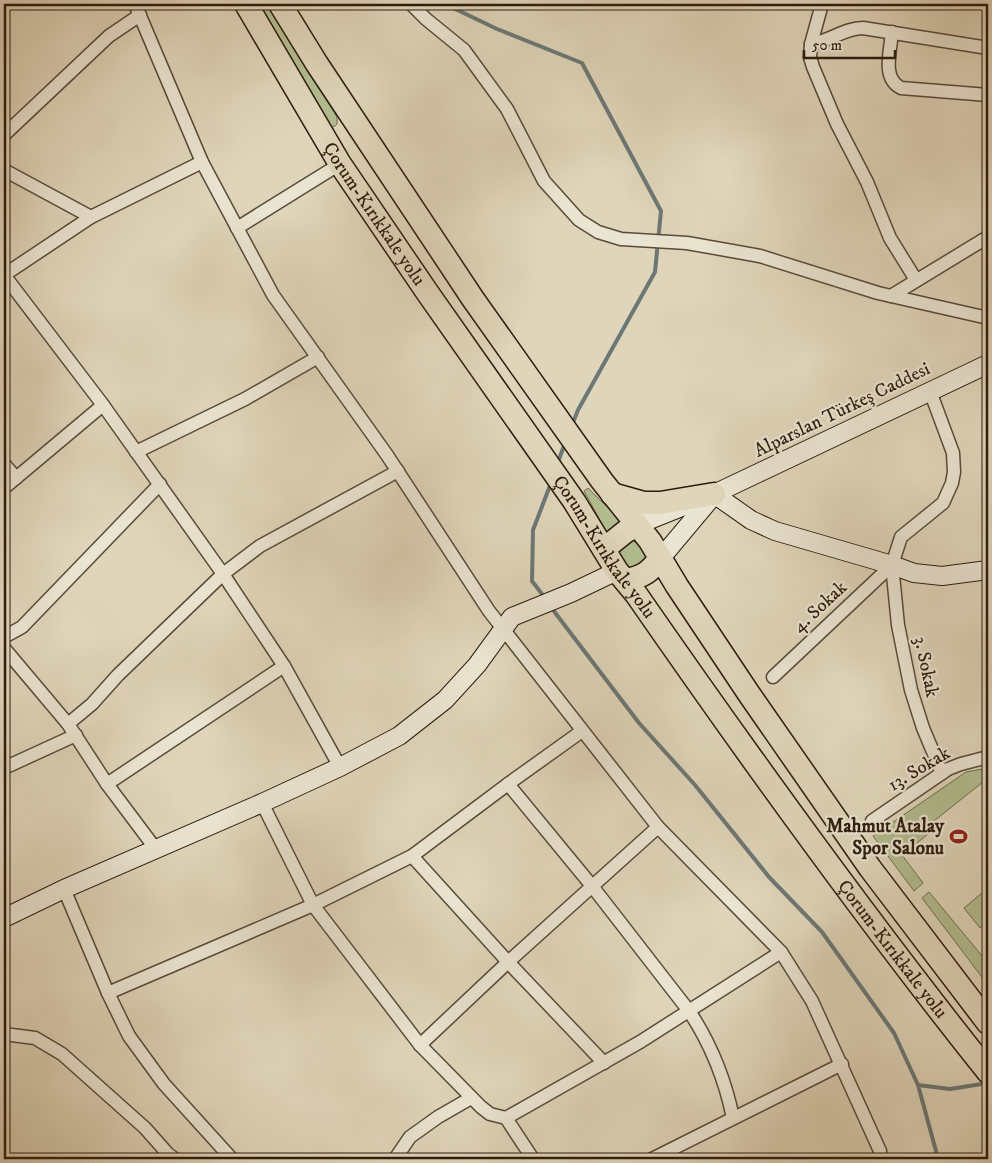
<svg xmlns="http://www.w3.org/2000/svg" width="992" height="1163" viewBox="0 0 992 1163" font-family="'IM FELL DW Pica',serif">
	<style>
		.green { fill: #b2bd90; stroke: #706c4f }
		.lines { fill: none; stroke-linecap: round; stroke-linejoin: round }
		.stream { stroke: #6c7875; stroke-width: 4 }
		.street-casing { stroke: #5a4a39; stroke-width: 15 }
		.secondary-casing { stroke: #2d1c0e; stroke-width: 20 }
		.highway-casing { stroke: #2d1c0e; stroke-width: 25 }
		.street { stroke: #eae4d2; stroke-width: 12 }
		.secondary { stroke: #eae4d2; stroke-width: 18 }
		.highway { stroke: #dfd5ba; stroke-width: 22 }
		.labels { text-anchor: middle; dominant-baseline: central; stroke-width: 4.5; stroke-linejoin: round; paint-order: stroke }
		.street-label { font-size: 19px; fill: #2d1c0e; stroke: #eae4d2 }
		.poi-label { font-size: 19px; font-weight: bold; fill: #2d1c0e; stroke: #eae4d2; text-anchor: end }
	</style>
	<rect width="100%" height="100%" fill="#dfd5ba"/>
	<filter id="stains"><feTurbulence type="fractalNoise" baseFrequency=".004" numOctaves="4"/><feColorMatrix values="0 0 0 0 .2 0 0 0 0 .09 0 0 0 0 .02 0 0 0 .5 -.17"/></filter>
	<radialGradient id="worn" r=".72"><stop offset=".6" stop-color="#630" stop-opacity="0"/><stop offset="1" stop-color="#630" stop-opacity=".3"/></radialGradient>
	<g class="green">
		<polygon points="256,4 269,4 337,117 337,124 335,126 329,128"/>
		<polygon points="588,488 624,524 608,535 584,491"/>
		<polygon points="631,541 640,543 647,555 644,565 627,569 619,554 620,549"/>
		<polygon points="988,768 988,778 934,821 938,826 902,855 923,883 914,891 873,836 966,772"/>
		<polygon points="987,889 988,921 980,928 964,908"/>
		<polygon points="929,892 988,963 988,985 922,898"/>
	</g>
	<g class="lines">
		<g class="stream">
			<polyline points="445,4 497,29 582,63 661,211 655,272 578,410 572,425"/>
			<polyline points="557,465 565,443"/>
			<polyline points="545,598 532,581 533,530 551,483"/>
			<polyline points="550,606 639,723 695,785 769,877 822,932 894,1033 918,1085 936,1151 936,1159"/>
			<polyline points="918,1085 950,1089 988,1083"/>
		</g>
		<defs>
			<g id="street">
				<polyline points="135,4 202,162 273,295 387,455 489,611 658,827 781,952 812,1001 880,1151 880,1159"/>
				<polyline points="411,4 426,19 464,50 507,109 544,181 579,220 598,232 621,239 687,243 760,256 878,293 988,318"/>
				<polyline points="822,4 811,44 810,57 813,67 837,124 867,182 890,238 916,280"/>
				<path d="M892 32C891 50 881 78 901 88L988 95"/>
				<path d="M811 44C830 41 845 28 863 28L988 48"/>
				<polyline points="4,135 109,36 140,15"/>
				<polyline points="4,170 91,217"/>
				<polyline points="237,228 340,164"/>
				<polyline points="4,275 103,405 223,574 284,666 340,767"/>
				<polyline points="4,275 91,217 202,162"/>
				<polyline points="891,296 988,237"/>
				<polyline points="930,391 953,453 954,472 952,483 943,503 901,537 892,565 898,625 911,690 923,728 942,773"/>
				<polyline points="136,452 245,399 318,357"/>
				<polyline points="4,464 16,478"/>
				<polyline points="4,488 103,405"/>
				<polyline points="4,637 22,627 160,484"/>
				<polyline points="4,648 68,724 107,784 155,848"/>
				<polyline points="773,677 892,565"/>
				<polyline points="68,724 92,704 118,675 223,574 260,546 398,471"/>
				<polyline points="4,768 76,735"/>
				<polyline points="107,784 284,666"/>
				<path d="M508 784 592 886 689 1011C711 1044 725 1079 733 1118"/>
				<polyline points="262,803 313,905 420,1045 481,1107 490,1114 506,1118 533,1159"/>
				<polyline points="872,821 948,769 961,764 988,757"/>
				<polyline points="412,856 508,962 604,1063"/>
				<polyline points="64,889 108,993 129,1036 164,1084 232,1159"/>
				<polyline points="108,993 313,905 412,856 508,784 582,731"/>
				<polyline points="4,1034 35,1038 62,1054 145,1128 168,1154 175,1159"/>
				<polyline points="420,1045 508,962 658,827"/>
				<polyline points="506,1118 640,1042 781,952"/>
				<polyline points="395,1159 410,1137 438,1117 471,1098"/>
				<polyline points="652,1159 842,1064"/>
			</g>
			<g id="secondary">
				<polyline points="714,494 751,520 775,531 892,565 914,573 942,576 988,570"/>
				<polyline points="637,525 714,494 988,364"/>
				<polyline points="661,558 713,496"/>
				<polyline points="4,918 64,889 262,803 340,767 399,736 445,700 477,665 512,617 571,593 617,571"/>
			</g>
			<g id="highway">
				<path id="s1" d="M246 4 340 164 427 292 574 501 617 571 636 594C749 757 865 918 988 1072"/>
				<polyline points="280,4 317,64 473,299 602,481 650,541 677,586 749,694 870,868 988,1023"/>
				<polyline points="612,494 644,503 660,503 714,494"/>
				<polyline points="604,549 625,532 637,525"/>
				<path d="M625 580C644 577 649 572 661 558"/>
			</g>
		</defs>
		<use href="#street" class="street-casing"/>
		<use href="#secondary" class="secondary-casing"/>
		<use href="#highway" class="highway-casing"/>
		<use href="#street" class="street"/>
		<use href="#secondary" class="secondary"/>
		<use href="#highway" class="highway"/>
	</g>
	<defs>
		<symbol id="stadium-bare" viewBox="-9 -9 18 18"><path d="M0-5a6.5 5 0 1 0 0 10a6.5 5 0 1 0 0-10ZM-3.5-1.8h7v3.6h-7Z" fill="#8f2418" stroke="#eae4d2" stroke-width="2.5" paint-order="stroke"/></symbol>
	</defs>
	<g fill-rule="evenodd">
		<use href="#stadium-bare" x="946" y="824" width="25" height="25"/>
	</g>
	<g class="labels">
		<g class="street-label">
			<text stroke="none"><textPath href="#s1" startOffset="246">Çorum-Kırıkkale yolu</textPath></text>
			<text transform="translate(842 410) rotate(-26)">Alparslan Türkeş Caddesi</text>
			<text stroke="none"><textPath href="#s1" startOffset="651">Çorum-Kırıkkale yolu</textPath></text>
			<text transform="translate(820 607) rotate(-43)">4. Sokak</text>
			<text transform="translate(926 667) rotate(78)">3. Sokak</text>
			<text transform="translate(919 769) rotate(-31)">13. Sokak</text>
			<text stroke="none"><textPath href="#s1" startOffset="1146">Çorum-Kırıkkale yolu</textPath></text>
		</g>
		<g class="poi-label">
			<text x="944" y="826">Mahmut Atalay<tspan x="944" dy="22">Spor Salonu</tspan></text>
		</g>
	</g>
	<rect width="992" height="1163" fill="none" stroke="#dfd5ba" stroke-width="20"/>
	<rect x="5" y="5" width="982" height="1153" fill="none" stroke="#2d1c0e" stroke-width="2.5"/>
	<rect x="10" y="10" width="972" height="1143" fill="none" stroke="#2d1c0e"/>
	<path d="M804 50v8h91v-8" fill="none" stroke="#2d1c0e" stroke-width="2.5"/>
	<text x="812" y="50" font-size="15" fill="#2d1c0e" stroke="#eae4d2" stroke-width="4" paint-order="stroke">50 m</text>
	<rect width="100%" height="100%" filter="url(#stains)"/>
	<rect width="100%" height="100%" fill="url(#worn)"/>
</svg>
